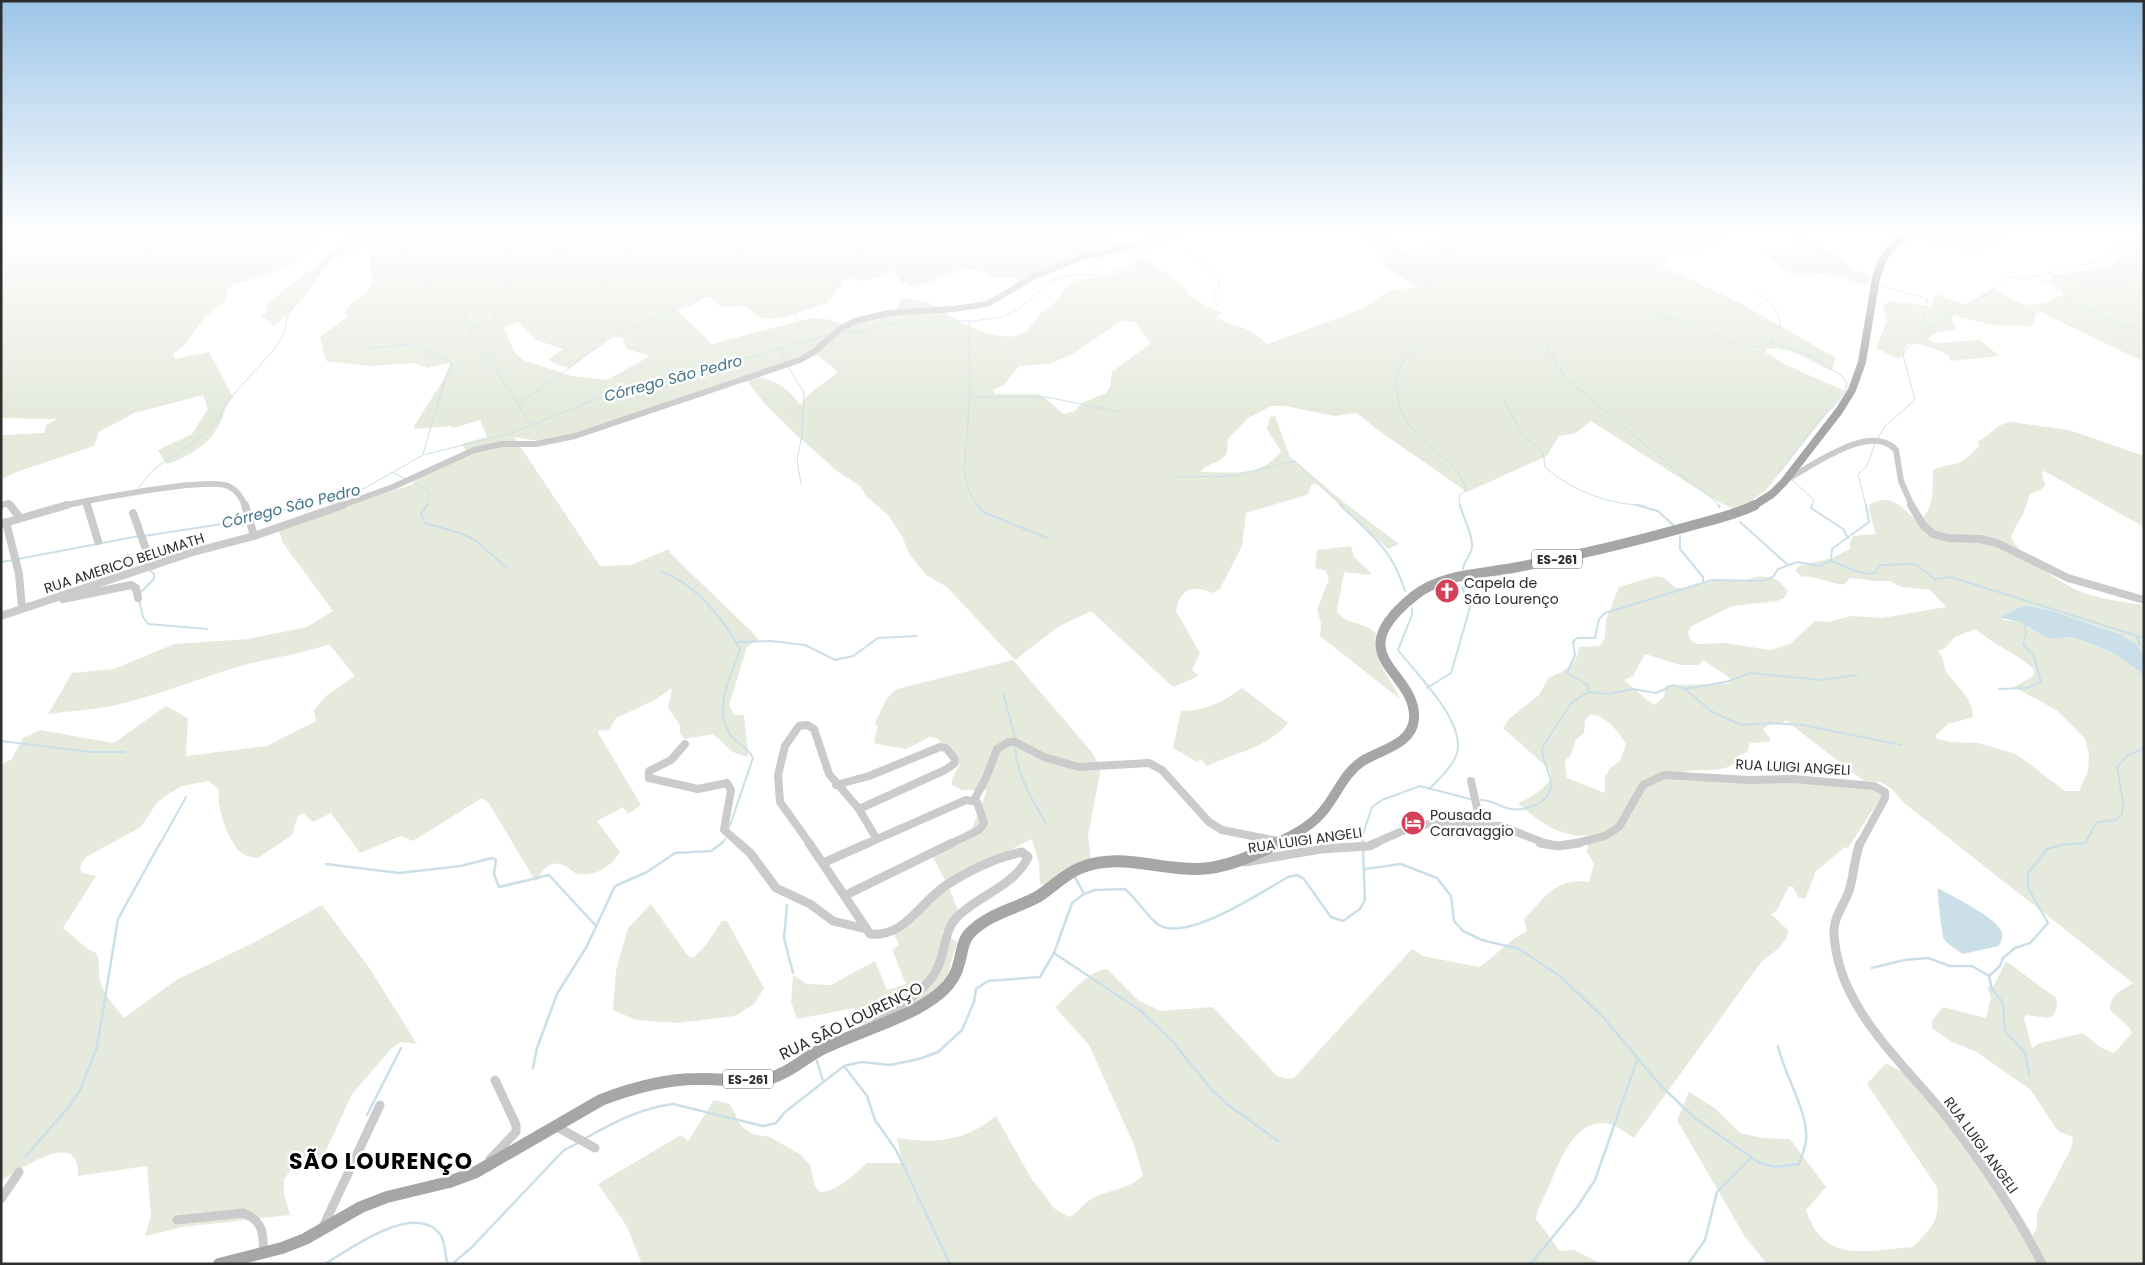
<svg xmlns="http://www.w3.org/2000/svg" width="2145" height="1265" viewBox="0 0 2145 1265" font-family="Poppins,sans-serif">
	<style>
		.green { fill: #e5eadd; fill-rule: evenodd }
		.water { fill: #cbdfe8 }
		.lines { fill: none; stroke-linecap: round; stroke-linejoin: round }
		.stream-far2 { stroke: #cbdfe8; stroke-width: 1 }
		.stream-far1 { stroke: #cbdfe8; stroke-width: 2 }
		.stream { stroke: #cbdfe8; stroke-width: 2.5 }
		.minor-far2 { stroke: #cbcbcb; stroke-width: 6 }
		.minor-far1 { stroke: #cbcbcb; stroke-width: 8 }
		.minor { stroke: #cbcbcb; stroke-width: 9 }
		.major-far2 { stroke: #a6a6a6; stroke-width: 8 }
		.major-far1 { stroke: #a6a6a6; stroke-width: 10 }
		.major { stroke: #a6a6a6; stroke-width: 12 }
		.labels { text-anchor: middle; dominant-baseline: central; stroke-width: 5; stroke-linejoin: round; paint-order: stroke }
		.shield { fill: #fff; stroke: #6d6d6d; stroke-width: 1 }
		.shield-label { font-size: 12px; font-weight: bold; fill: #2e2e2e }
		.street-label { font-size: 14px; fill: #2e2e2e; stroke: #fff }
		.poi-label { font-size: 14px; fill: #2e2e2e; stroke: #fff; text-anchor: start }
		.water-label { font-size: 15px; font-style: italic; fill: #447488; stroke: #fff }
		.near-street-label { font-size: 16px; fill: #2e2e2e; stroke: #fff }
		.near-district-label { font-size: 22px; font-weight: bold; letter-spacing: 1px; fill: #000; stroke: #fff }
	</style>
	<rect width="100%" height="100%" fill="#fff"/>
	<g class="green">
		<path d="M1 234H325C316 248 306 248 299 256 294 261 293 264 287 267L231 286 226 291V298L222 304 204 318 185 345 173 354 175 359 209 352 233 397C225 405 225 411 221 421 212 443 188 458 166 464L158 450 192 434 208 409 203 395 134 413 99 432 94 446 14 473 1 480V435L44 433 46 425 57 419 1 418Z"/>
		<path d="M349 234H1155L1116 236 1112 240 1118 247 1018 282 1013 278H994L978 270 964 269 914 288 907 283H901L894 271C880 276 863 286 850 277L841 282V287L826 304 784 317 767 319 759 317 744 305 736 307 719 306 711 297H706L692 305 677 310 712 344 811 318 826 319 843 324 897 309 901 299C911 299 921 300 931 304 939 307 946 314 953 318 971 328 999 341 1019 335 1032 330 1034 320 1043 311 1048 307 1054 304 1058 299 1063 295 1064 288 1070 285 1097 271 1119 283 1141 256L1182 284C1188 299 1209 307 1223 313L1216 316C1227 326 1236 324 1248 330 1255 334 1262 340 1268 344L1362 309 1388 291 1418 287 1384 267 1382 261 1385 254 1355 234H1394L1392 239 1401 251C1419 247 1436 247 1448 234H1731L1730 237 1702 251 1671 255 1662 266 1740 303 1836 358 1831 371C1811 362 1790 345 1767 349L1765 352 1786 365 1845 391 1767 489 1750 502 1733 509 1713 499 1591 421 1576 433 1559 436 1547 456 1467 492 1375 428 1357 413 1334 416 1286 406H1271L1248 418 1228 439C1227 443 1228 448 1227 452 1225 462 1205 463 1201 472 1229 472 1262 478 1281 451L1267 429 1270 417 1275 416 1290 457 1346 504 1399 544 1388 549 1317 484 1311 485 1308 494 1303 496 1246 513 1242 546 1220 589 1212 593C1192 584 1180 589 1176 611L1200 653 1192 670 1199 676 1173 687 1091 611 1058 627 1015 660 947 587 926 575 909 554 902 536 888 515 867 497 860 486 837 471 792 431 764 403 746 379 679 403 545 442 514 437 600 566 631 565 669 549 670 553 755 635 758 640 747 647 729 705 734 715H744L748 755 747 757 733 752 713 734 685 739 680 734V725L668 708 672 688 653 701 616 718 609 730 597 731 641 805 628 814 623 807 597 821 620 852C612 866 595 877 578 874 573 873 570 868 565 866 551 858 541 870 536 882L489 803 482 798 413 841 401 836 360 853 331 813 313 822 303 813 298 816 292 835 258 858C251 857 244 856 239 851 227 837 216 807 219 789L208 781 182 786 165 796 156 804 141 827 86 857 81 864 80 870 83 873 96 876 63 928 89 950 96 953C101 962 98 971 100 981 103 994 116 1007 124 1018L176 980 255 942 322 905 368 966 417 1044 401 1042 391 1049 352 1094 324 1155 289 1172 284 1180V1194L290 1215 183 1227 145 1236 151 1215 147 1166 78 1176C80 1126 20 1170 1 1181V764L12 759 23 738 40 730 114 743 166 706 188 718 186 756 267 746 316 721 314 710 326 696 355 676 329 644C299 655 268 658 237 667 195 680 155 696 112 706 91 710 69 711 48 714L72 673 114 669 174 644 248 639 307 627 333 611 283 543 278 529 416 483 413 481 468 453 461 444 487 437 480 420 453 428 450 426 415 429 414 426 444 379 451 362 428 368 414 363 370 366 326 361 320 337 347 317 345 309 367 292 372 282 369 251 365 248H359L332 260 321 272 301 302 274 326 261 316 266 313 268 303 316 265ZM1121 321 1135 322 1151 343 1112 372 1110 387 1106 393 1082 403 1075 411 1064 414C1054 408 1047 397 1037 394H995L993 390 1004 385 1019 366 1049 364 1074 353ZM519 322 536 340 563 349 548 360 564 367H571L610 337H622L627 349 650 356 607 380 571 376 523 360 514 352 504 327ZM817 355 834 368 837 373C826 383 807 392 802 404H799C788 387 774 380 755 376Z"/>
		<path d="M1792 234 1832 251 1854 270 1871 275 1866 286 1841 277 1812 273H1789L1763 251C1771 242 1786 253 1797 246L1791 239Z"/>
		<path d="M1921 234H2006L2008 236C1997 241 1987 249 1975 251 1957 249 1919 234 1905 244L1902 242Z"/>
		<path d="M2120 242H2131L2144 247V362L2041 312 2036 313 2034 324 2030 326 1995 325 1954 316 1952 319 1955 327 1954 330 1937 332 1928 339 1936 343 1980 340 1999 356 1950 361V357C1944 350 1922 345 1912 343L1907 345 1902 356 1898 359 1876 348 1887 321 1883 305 1890 301 1930 306 1936 294 1966 305 1991 289C2026 306 2029 312 2066 293L2049 281 2052 276 2111 265 2118 259 2119 255 2116 249Z"/>
		<path d="M2011 422 2069 430 2144 456V527L2044 471 2042 472 2045 486 2040 490 2030 494 2023 514 2011 536C2013 552 2063 584 2079 591 2099 599 2123 602 2144 605V654L2135 643 2126 637 2052 611 2025 605 2003 615V620L2020 622 2049 639 2071 637 2095 645 2113 653 2139 671 2144 678V1264H1767L1745 1237 1677 1120 1689 1092 1716 1109 1740 1133 1762 1138 1790 1139 1826 1187 1806 1210C1824 1265 1865 1250 1913 1247 1935 1224 1940 1220 1937 1187L1867 1084 1886 1063 1909 1076 2015 1206 2033 1235 2037 1227V1213L2071 1149 2073 1137 2060 1132 2054 1126 2031 1090 1975 1051 1952 1042 1932 1028V1021L1943 1007 1986 1018 1991 997 1987 987H1993L2006 961 2056 998 2057 1007 2053 1016 2047 1018 2026 1015 2024 1018 2032 1048 2040 1043 2083 1033 2100 1047 2114 1053 2132 1033 2130 1028 2110 1010C2110 994 2122 991 2133 983L1904 803 1892 789 1881 782 1864 781 1785 720 1782 724 1770 725 1763 729 1770 738 1769 742 1750 743 1747 752 1736 757 1735 763C1722 774 1698 767 1682 773L1869 786 1883 794 1848 848 1845 847 1816 871 1805 899 1798 897 1793 887 1789 886 1777 910 1771 914 1788 930C1789 943 1771 954 1762 961L1634 1138C1627 1134 1618 1126 1610 1124 1576 1116 1560 1160 1550 1184 1545 1196 1538 1206 1536 1219L1560 1251 1574 1250 1602 1264H642L626 1225 598 1184 681 1135 688 1141 714 1100 730 1104 741 1126 752 1134 770 1137 801 1155 810 1165 815 1186 820 1192C836 1192 856 1174 866 1163H902L897 1138C937 1144 965 1141 996 1116L1031 1178 1055 1209 1069 1217C1081 1211 1078 1209 1087 1202 1102 1189 1128 1192 1143 1175L1134 1145 1089 1045 1055 1007C1069 995 1088 971 1107 969L1138 1000 1161 1011 1213 1007 1277 1076 1288 1079 1294 1078 1412 949 1423 956 1479 967C1496 956 1508 940 1527 931L1524 919C1545 898 1555 877 1589 882L1594 864 1587 852 1588 835C1562 839 1536 820 1518 803 1531 798 1542 790 1551 779L1550 770 1503 728 1510 718 1539 695 1549 677C1562 673 1580 663 1578 647L1600 646 1605 638 1606 620 1619 587 1656 576 1664 578 1676 588H1686L1714 581 1747 580 1760 576 1778 580 1788 591 1784 598 1777 601 1732 606 1692 626 1688 631 1690 640 1697 644 1724 643 1771 650 1790 644 1815 621 1828 622 1851 616 1882 618 1946 607 1930 590 1901 587 1890 581H1875L1851 578C1848 579 1847 582 1845 584 1841 587 1814 575 1802 577L1795 570 1799 566 1832 558 1850 549V542L1853 536 1876 534 1869 511 1870 504C1893 492 1903 509 1919 523 1934 507 1933 491 1933 470 1942 465 1951 466 1960 462 1967 459 1973 452 1979 446L1978 441C1991 436 1995 424 2011 422ZM1976 629C1991 644 2024 657 2034 670L2033 676 2014 687 2058 711 2085 739 2089 754 2088 771 2079 791H2065L2016 754 1979 743 1949 742 1936 738V735L1948 724 1973 717C1972 696 1958 688 1947 673 1943 666 1945 660 1938 651L1945 648 1955 637ZM1645 654 1681 665H1699L1703 660 1733 680 1727 684 1666 685 1664 696 1655 705C1643 699 1635 688 1624 680L1633 676ZM1591 714C1607 717 1618 731 1626 744L1620 761 1609 769 1607 775 1605 774V793L1567 778 1565 761 1571 755 1575 741 1584 733 1585 720Z"/>
		<path d="M1351 546 1354 557 1371 573 1369 575 1344 572 1337 611C1344 625 1364 621 1376 633 1372 661 1389 675 1400 699L1320 636 1321 623 1317 610 1329 579 1326 571 1315 568 1317 550Z"/>
		<polygon points="1013,660 1091,751 1101,768 1088,836 1091,859 1046,885 1040,884 1039,863 1032,839 947,883 958,910 942,933 957,942 946,980 932,995 864,1027 854,1008 797,1019 791,1002 793,975 807,984 831,985 875,961 887,990 906,984 892,950 899,945 892,930 926,896 946,883 933,857 960,843 971,831 987,790 962,790 952,785 952,779 959,765 957,757 936,738 929,737 906,749 876,744 874,740 878,727 875,723 887,698 897,689"/>
		<path d="M1242 688 1288 723C1266 749 1236 752 1207 766L1201 759 1197 762 1173 748 1181 711C1204 711 1224 702 1242 688Z"/>
		<polygon points="651,904 688,956 693,958 705,946 722,921 727,921 764,988 754,1004 735,1016 678,1023 636,1020 613,1010 616,970 628,928"/>
	</g>
	<g class="water">
		<polygon points="2025,605 2052,611 2122,635 2135,643 2144,654 2144,678 2139,671 2113,653 2095,645 2071,637 2049,639 2020,622 2001,618 2001,616"/>
		<path d="M1938 888C1951 896 2001 919 2002 934 2003 938 2000 943 1999 946L1963 954C1957 950 1948 945 1944 939 1942 936 1937 893 1938 888Z"/>
	</g>
	<g class="lines">
		<g class="stream-far2">
			<polyline points="396,234 397,242 413,275 462,308 472,334 531,424"/>
			<polyline points="1080,234 1086,255"/>
			<polyline points="1200,234 1209,234"/>
			<polyline points="1255,234 1269,236 1274,234"/>
			<polyline points="1381,234 1394,253 1460,309"/>
			<polyline points="1423,234 1493,284"/>
			<polyline points="1795,234 1823,252 1850,275 1864,280"/>
			<polyline points="1189,253 1214,272 1220,285 1212,297 1221,308"/>
			<polyline points="1093,265 1104,276"/>
			<polyline points="138,267 161,234"/>
			<polyline points="2049,274 2107,288 2134,279 2144,278"/>
			<polyline points="2037,277 2063,293 2065,299 2125,326 2144,330"/>
			<polyline points="507,282 508,256 513,243 513,234"/>
			<polyline points="1881,286 1928,299 1922,323 1923,331"/>
			<path d="M1758 294C1772 303 1780 311 1780 328L1772 338 1774 343"/>
			<polyline points="1647,314 1683,321 1737,344 1757,347 1774,343 1815,358 1842,376 1847,384 1845,392 1836,404 1821,418 1778,474"/>
			<polyline points="969,322 970,397 964,472 969,492 978,506"/>
			<path d="M1533 324C1547 341 1553 361 1566 378L1681 475 1710 496 1719 506"/>
			<polyline points="469,328 493,320 501,292 507,282 589,234"/>
			<polyline points="841,332 868,331 877,326 906,322 974,321 1000,317 1019,309 1051,281 1070,275 1105,275 1130,266 1137,260 1135,254 1163,242"/>
			<path d="M1428 339C1409 351 1392 368 1397 392 1399 407 1404 420 1414 431 1431 452 1461 463 1466 491L1459 495 1460 506"/>
			<polyline points="803,342 793,308 815,305 858,267 863,253 861,245 846,234"/>
			<polyline points="601,343 613,319 596,293 625,256 632,243"/>
			<polyline points="369,348 413,344 453,364 446,376 423,454"/>
			<polyline points="779,348 785,361"/>
			<polyline points="788,366 804,393 802,436 797,459 801,484"/>
			<polyline points="971,397 1047,397 1119,412"/>
			<path d="M1504 400 1523 435 1543 452 1545 467C1564 484 1591 497 1616 502 1626 505 1637 504 1647 506"/>
			<polyline points="519,404 616,334 671,311 709,290 726,266 738,254"/>
			<path d="M1877 439 1885 426 1915 400 1903 355C1905 349 1918 339 1923 331L1996 288 2005 276 2025 279 2073 266 2107 261 2111 250 2122 234"/>
			<polyline points="391,472 406,479"/>
			<polyline points="1175,477 1234,476 1295,461 1342,506"/>
			<polyline points="1791,479 1814,500 1812,506"/>
			<polyline points="412,482 430,492 426,506"/>
			<polyline points="138,488 155,468 193,443 214,425 228,401 277,346 284,334 288,314 301,291 327,261 353,241 384,234"/>
			<polyline points="299,506 365,488 423,455 512,433 619,390 688,372 700,371 828,335"/>
			<polyline points="1866,506 1858,474 1867,466 1875,443"/>
		</g>
		<g class="stream-far1">
			<polyline points="427,505 421,514 425,523 460,533 475,540 507,568"/>
			<polyline points="977,505 983,512 1047,538"/>
			<path d="M1340 505C1371 534 1392 549 1405 591"/>
			<path d="M1460 505C1463 518 1473 533 1472 547 1471 556 1464 560 1463 569"/>
			<polyline points="1636,505 1658,511 1673,525"/>
			<polyline points="1718,505 1720,507"/>
			<polyline points="1812,505 1811,508 1843,529 1848,538"/>
			<polyline points="252,519 304,505"/>
			<polyline points="1740,522 1788,565"/>
			<polyline points="144,536 248,520"/>
			<polyline points="1680,536 1680,549 1703,577 1703,582"/>
			<polyline points="18,559 139,536"/>
			<path d="M1829 561C1844 564 1860 577 1875 573L1880 565 1915 564 1935 579 1951 577 2144 638"/>
			<polyline points="1,562 14,560"/>
			<path d="M660 571C695 583 722 618 740 649 731 677 712 708 731 736 738 745 749 747 753 758L729 828"/>
			<polyline points="140,593 154,579 154,574 150,571"/>
			<polyline points="139,600 143,617 148,624 207,629"/>
			<path d="M1412 608V615L1398 650C1416 674 1469 724 1456 756 1450 769 1439 779 1429 789"/>
			<polyline points="2136,636 2140,644 2137,646"/>
			<polyline points="737,642 771,641 805,645 835,660 853,656 878,638 917,636"/>
			<polyline points="1427,688 1451,673 1471,604 1462,588 1467,581"/>
			<polyline points="1685,689 1726,682 1750,673 1821,680 1857,675"/>
			<polyline points="1999,689 2027,688 2041,682 2034,656 2023,644 2026,635 2025,624"/>
			<polyline points="1589,692 1588,685 1567,673 1575,655 1573,642 1577,638 1595,638 1599,619 1605,613 1712,580 1763,581 1773,577 1778,569 1797,562 1820,566 1831,560 1832,549 1869,522 1866,505"/>
			<polyline points="1589,692 1608,694 1633,689 1656,693 1674,685 1685,689 1711,711 1741,725 1772,723 1803,725 1901,745"/>
			<polyline points="1003,693 1015,737"/>
			<polyline points="1,741 90,752 124,752"/>
			<path d="M1015 748C1018 776 1031 799 1046 823"/>
			<path d="M1481 800C1492 800 1500 807 1511 809 1525 811 1550 803 1551 786 1551 773 1542 761 1542 748L1572 702 1589 692"/>
			<polyline points="160,844 186,797"/>
			<polyline points="721,844 725,839"/>
			<polyline points="1363,844 1362,837 1372,807 1382,800 1420,786 1470,799"/>
			<polyline points="2070,844 2085,843 2097,822 2116,820 2122,814 2123,802 2117,767 2127,756 2144,748"/>
		</g>
		<g class="stream">
			<polyline points="326,864 399,873 461,866 492,858 496,860 494,874 499,887 549,875 596,926"/>
			<path d="M1365 869 1401 864 1437 878 1451 896 1454 921 1463 931 1482 940 1519 949 1561 977 1603 1017 1661 1086 1696 1119 1758 1162 1775 1167 1799 1164C1801 1157 1805 1149 1806 1141 1809 1112 1784 1075 1778 1046"/>
			<polyline points="1075,877 1084,894"/>
			<polyline points="787,905 784,938 793,973"/>
			<polyline points="1054,953 1141,1011 1172,1041 1211,1089 1227,1104 1278,1141"/>
			<polyline points="1872,968 1904,960 1928,958 1950,966 1972,966 1989,976 1992,989 2003,1003 2005,1031 2025,1053 2029,1075"/>
			<polyline points="1989,976 2000,966 2003,958 2015,948 2030,943 2048,923 2028,888 2028,873 2047,849 2061,845 2085,843"/>
			<polyline points="817,1061 823,1081"/>
			<polyline points="844,1066 867,1096 875,1120 896,1150 950,1264"/>
			<polyline points="533,1068 537,1048 557,994 587,946 615,886 647,872 675,853 711,851 722,843"/>
			<polyline points="367,1115 401,1048"/>
			<path d="M586 1138C614 1122 641 1108 673 1104L763 1126 776 1123 785 1112 844 1066 862 1062 890 1065 919 1059 938 1052 962 1030 974 1002 976 989 988 981 1040 977 1054 953 1072 903 1084 894 1095 890 1125 889C1136 898 1149 919 1159 925 1187 942 1262 892 1288 877L1297 875 1303 878 1331 917 1343 921 1360 909 1365 900 1363 849"/>
			<polyline points="25,1157 72,1103 81,1088 97,1047 118,919 160,843"/>
			<path d="M325 1264C350 1249 415 1201 440 1234 446 1242 444 1255 448 1264"/>
			<polyline points="452,1264 471,1248 564,1150 578,1143"/>
			<polyline points="1527,1264 1533,1261 1578,1206 1595,1180 1637,1060"/>
			<polyline points="1688,1264 1705,1240 1717,1192 1751,1158"/>
		</g>
		<g class="minor-far2">
			<path d="M1784 481C1810 468 1870 421 1896 450L1901 481 1912 506"/>
			<polyline points="86,501 88,506"/>
			<polyline points="1,505 9,503 11,506"/>
			<path d="M62 506C90 500 206 477 228 486 237 490 242 498 245 506"/>
			<polyline points="340,506 393,487 474,450 502,444 536,444 575,436 800,360 815,351 840,329 855,321 888,313 954,309 987,304 1035,276 1078,259 1183,234"/>
		</g>
		<g class="minor-far1">
			<polyline points="10,505 20,518"/>
			<polyline points="87,505 98,541"/>
			<polyline points="245,505 254,536"/>
			<polyline points="1911,505 1923,525 1933,534 1948,538 1980,539 1997,543 2068,578 2144,600"/>
			<polyline points="133,513 152,566"/>
			<polyline points="6,522 19,574 22,608"/>
			<polyline points="1,524 67,505"/>
			<polyline points="63,599 131,585 136,588 138,598"/>
			<polyline points="1,616 193,552 254,536 343,505"/>
			<polyline points="685,744 671,760 649,771 649,778 698,789 727,783 731,790 724,830 740,844"/>
			<polyline points="1471,781 1481,826"/>
			<polyline points="836,785 869,776 940,747 946,748 955,759 954,764 945,770 859,809"/>
			<polyline points="974,800 986,778 997,749 1009,742 1015,742 1044,757 1079,767 1149,763 1162,770 1209,822 1222,830 1278,841"/>
			<polyline points="810,844 780,802 778,775 785,746 799,726 807,725 814,729 829,774 859,809 876,838"/>
			<polyline points="866,844 966,800 977,802 984,823 979,830 950,844"/>
			<polyline points="1373,844 1400,832 1428,824 1501,826 1547,844"/>
			<polyline points="1573,844 1605,836 1619,827 1643,785 1664,775 1749,780 1793,779 1874,786 1885,792 1885,798 1860,844"/>
		</g>
		<g class="minor">
			<polyline points="739,843 751,854 776,888 810,904 833,921 866,929"/>
			<path d="M809 843 870 934C904 938 920 903 945 886 968 871 995 858 1022 852L1028 857C1015 886 979 895 958 916 943 931 946 952 937 969 925 993 897 1007 876 1022"/>
			<polyline points="1540,843 1558,846 1579,843"/>
			<path d="M1860 843C1854 859 1854 875 1849 891 1844 905 1833 918 1834 933 1837 1007 1902 1061 1945 1115 1981 1161 2015 1211 2042 1264"/>
			<polyline points="1245,862 1321,849 1369,846 1376,843"/>
			<polyline points="823,863 868,843"/>
			<polyline points="846,895 952,843"/>
			<polyline points="557,1127 595,1148"/>
			<polyline points="490,1159 516,1132 516,1125 495,1080"/>
			<polyline points="1,1199 19,1172"/>
			<path d="M177 1220 243 1213C263 1220 264 1234 263 1253"/>
			<polyline points="322,1229 380,1105"/>
		</g>
		<polyline class="major-far2" points="1753,506 1772,494 1784,482 1839,411 1852,390 1862,362 1876,278 1883,259 1894,244 1909,234"/>
		<path class="major-far1" d="M1275 844C1293 835 1312 826 1324 810 1337 794 1344 774 1361 762 1379 750 1412 745 1414 719 1417 670 1337 658 1414 596 1442 573 1484 574 1518 567 1574 556 1629 543 1683 528 1707 521 1733 516 1755 505"/>
		<path class="major" d="M219 1264 282 1248 305 1239 361 1207 387 1197 449 1182 476 1172 601 1100C632 1088 665 1079 698 1079 721 1078 745 1084 767 1079 789 1074 805 1057 824 1048 854 1034 887 1024 916 1009 935 998 954 986 959 963 962 953 962 942 969 934 987 914 1016 909 1039 896 1053 887 1065 874 1080 868 1120 852 1158 870 1198 869 1226 868 1253 856 1278 843"/>
	</g>
	<linearGradient id="sky" x2="0" y2="1"><stop stop-color="#9cc5e8"/><stop offset="0.57" stop-color="#fff"/><stop offset="1" stop-color="#fff" stop-opacity="0"/></linearGradient>
	<rect width="2145" height="411" fill="url(#sky)"/>
	<defs>
		<symbol id="church-disc" viewBox="-11 -11 22 22"><circle r="9.5" fill="#d44159" stroke="#fff"/><path d="M-1.2-6h2.4v3.5h3.3v2.4h-3.3V6h-2.4V-.1h-3.3v-2.4h3.3Z" fill="#fff"/></symbol>
		<symbol id="hotel-disc" viewBox="-11 -11 22 22"><circle r="9.5" fill="#d44159" stroke="#fff"/><path d="M-6-4.5h1.5V1H6V5H4.5V3h-9V5H-6ZM-4 0a1.8 1.8 0 1 1 3.6 0ZM.5 0V-2.5h3Q6-2.5 6 0Z" fill="#fff"/></symbol>
	</defs>
	<g fill-rule="evenodd">
		<use href="#church-disc" x="1433" y="577" width="28" height="28"/>
		<use href="#hotel-disc" x="1399" y="809" width="28" height="28"/>
	</g>
	<g class="labels">
		<g class="shield">
			<rect x="1532" y="549.5" width="50" height="19" rx="4"/>
			<rect x="723" y="1069.5" width="50" height="19" rx="4"/>
		</g>
		<g class="shield-label">
			<text x="1557" y="559">ES-261</text>
			<text x="748" y="1079">ES-261</text>
		</g>
		<g class="street-label">
			<text transform="translate(124 563) rotate(-18)">RUA AMERICO BELUMATH</text>
			<text transform="translate(1793 767) rotate(3)">RUA LUIGI ANGELI</text>
			<text transform="translate(1305 840) rotate(-8)">RUA LUIGI ANGELI</text>
			<text transform="translate(1981 1145) rotate(54)">RUA LUIGI ANGELI</text>
		</g>
		<g class="poi-label">
			<text x="1464" y="583">Capela de<tspan x="1464" dy="16">São Lourenço</tspan></text>
			<text x="1430" y="815">Pousada<tspan x="1430" dy="16">Caravaggio</tspan></text>
		</g>
		<g class="water-label">
			<text transform="translate(673 378) rotate(-15)">Córrego São Pedro</text>
			<text transform="translate(291 506) rotate(-14)">Córrego São Pedro</text>
		</g>
		<g class="near-street-label">
			<text transform="translate(851 1021) rotate(-26)">RUA SÃO LOURENÇO</text>
		</g>
		<g class="near-district-label">
			<text x="381" y="1161">SÃO LOURENÇO</text>
		</g>
	</g>
	<rect width="2145" height="1265" fill="none" stroke="#2e2e2e" stroke-width="5"/>
</svg>
